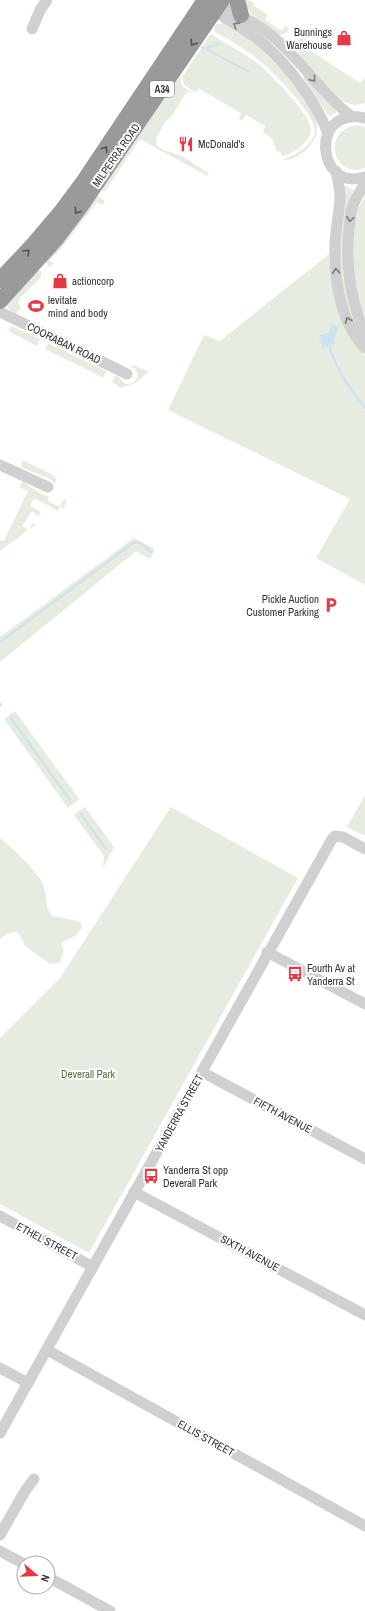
<svg xmlns="http://www.w3.org/2000/svg" width="365" height="1611" viewBox="0 0 365 1611" font-family="'Archivo Narrow',sans-serif">
	<style>
		.green { fill: #e6ecdf }
		.water { fill: #cfe2ee }
		.lines { fill: none; stroke-linecap: round; stroke-linejoin: round }
		.stream { stroke: #cfe2ee; stroke-width: 2.5 }
		.minor { stroke: #d0d0d0; stroke-width: 11 }
		.highway { stroke: #9a9a9a; stroke-width: 16 }
		.oneway { stroke: #7a7a7a }
		.oneway2 { stroke: #525252 }
		.labels { text-anchor: middle; dominant-baseline: central; stroke-width: 4; stroke-linejoin: round; paint-order: stroke }
		.shield { fill: #fff; stroke: #707070; stroke-width: 1 }
		.shield-label { font-size: 10px; font-weight: bold; fill: #333 }
		.poi-label { font-size: 11px; fill: #333; stroke: #fff; text-anchor: start }
		.street-label { font-size: 11px; fill: #333; stroke: #fff }
		.park-label { font-size: 11px; fill: #56703f; stroke: #fff }
	</style>
	<rect width="100%" height="100%" fill="#fff"/>
	<g class="green">
		<path d="M242 0 252 1 254 6 268 15 265 20 282 31 285 26 288 27 289 29 286 33 279 35C264 25 250 16 242 0Z"/>
		<path d="M223 21C235 29 247 37 259 46 274 59 309 100 316 118 319 129 316 139 309 147 303 154 292 161 282 160 295 155 313 146 315 131 316 114 270 68 256 58 244 48 229 40 215 32L214 29 216 24H221Z"/>
		<path d="M210 35H213C227 45 243 52 257 63 269 72 313 117 311 131 309 144 293 153 282 156L280 151 277 152 272 139 263 132 265 126 246 115 242 121 239 119 241 113 198 88 196 93 184 85 182 77Z"/>
		<polygon points="303,37 306,39 302,45 360,83 365,77 365,103 355,105 340,101 302,59 296,45 298,40"/>
		<path d="M180 76 182 86 194 94 188 92 185 94 173 115 165 122 157 137 156 144C162 152 171 151 179 155 190 160 199 168 209 173L207 176 140 139 105 191 101 188Z"/>
		<polygon points="305,76 325,101 337,112 329,116 305,83 303,78"/>
		<path d="M356 125 365 127V168C334 179 320 132 356 125Z"/>
		<polygon points="344,185 354,190 349,202 344,229 364,343 344,301 338,266"/>
		<polygon points="96,195 105,201 102,205 97,202 60,250 49,260 54,263 49,267 44,260"/>
		<path d="M365 196V324C353 290 348 251 356 215 357 208 362 202 365 196Z"/>
		<polygon points="329,254 331,280 360,350 365,356 365,585 316,558 350,499 168,410 204,335 220,341"/>
		<polygon points="36,269 41,271 41,277 20,298 18,303 21,308 16,314 10,310 6,305"/>
		<polygon points="11,326 40,339 37,346 10,332 10,331 9,330"/>
		<polygon points="48,343 106,371 104,378 45,349"/>
		<path d="M133 365 149 372 135 383 121 388 112 382 116 375 126 384C132 384 136 382 138 375L135 368 130 367Z"/>
		<polygon points="23,460 55,476 54,478 57,479 55,484 50,479 21,467"/>
		<path d="M23 482C31 486 41 496 49 496L48 501 60 507 64 499 67 501 63 509 60 507 58 511 34 498 30 506 41 512 38 516 32 511 22 526 28 530 33 523 36 524 0 551V540L4 541 28 491 19 487Z"/>
		<polygon points="134,538 155,549 150,559 137,552 135,552 0,662 0,637"/>
		<polygon points="15,711 79,799 68,808 4,719"/>
		<polygon points="365,795 365,836 347,827"/>
		<polygon points="85,807 114,847 103,868 104,856 74,815"/>
		<polygon points="171,807 298,878 89,1253 0,1204 0,1038 60,978"/>
		<path d="M0 838C12 848 34 868 41 881 48 892 44 907 52 916L78 921 81 923 82 928C79 932 75 936 71 938 67 940 64 940 61 944 66 951 62 956 59 963L50 964 25 946 21 937 17 932 8 933 0 939Z"/>
	</g>
	<polygon class="water" points="332,324 339,328 334,339 335,344 322,348 319,335 328,333"/>
	<g class="lines">
		<g class="stream">
			<polyline points="202,47 248,71"/>
			<polyline points="207,48 218,44"/>
			<path d="M329 343C334 368 350 388 365 408"/>
			<path d="M0 642 133 543C140 541 146 547 151 552"/>
			<polyline points="0,704 1,705"/>
			<polyline points="11,718 70,800"/>
			<polyline points="81,814 106,849"/>
		</g>
		<g class="minor">
			<path d="M216 0C237 15 262 25 281 44 306 67 324 96 351 116"/>
			<path d="M210 8C228 20 247 30 264 44 287 64 318 104 328 134"/>
			<polyline points="32,29 40,10 47,0"/>
			<path d="M365 118C308 106 317 193 365 177"/>
			<path d="M336 171C338 180 340 190 340 199 339 215 335 231 335 247 334 281 341 323 365 348"/>
			<path d="M365 183C361 190 356 198 353 205 350 213 350 221 349 229 345 266 351 301 365 335"/>
			<polyline points="0,312 127,374"/>
			<polyline points="0,465 48,487"/>
			<polyline points="267,952 365,1004"/>
			<polyline points="202,1072 365,1159"/>
			<polyline points="134,1192 365,1315"/>
			<polyline points="0,1216 93,1267"/>
			<polyline points="47,1350 365,1526"/>
			<polyline points="0,1368 28,1383"/>
			<polyline points="0,1433 332,839 335,836 343,837 365,849"/>
			<polyline points="0,1535 25,1491 34,1479"/>
			<polyline points="0,1551 24,1564"/>
			<polyline points="48,1577 110,1611"/>
		</g>
		<g class="highway">
			<polyline points="237,0 241,15"/>
			<polyline points="0,280 33,245 61,212 84,181 205,0"/>
			<polyline points="0,301 56,239 78,210 222,0"/>
		</g>
	</g>
	<defs><path id="oneway-chevron" d="M-2-3.5L2.5 0L-2 3.5" fill="none" stroke-width="1.6" stroke-linecap="round" stroke-linejoin="round"/></defs>
	<g class="oneway">
		<use href="#oneway-chevron" transform="translate(236 25) rotate(-147)"/>
		<use href="#oneway-chevron" transform="translate(313 79) rotate(50)"/>
		<use href="#oneway-chevron" transform="translate(350 219) rotate(99)"/>
		<use href="#oneway-chevron" transform="translate(336 271) rotate(-95)"/>
		<use href="#oneway-chevron" transform="translate(348 320) rotate(-112)"/>
	</g>
	<g class="oneway2">
		<use href="#oneway-chevron" transform="translate(193 43) rotate(124)"/>
		<use href="#oneway-chevron" transform="translate(105 149) rotate(-56)"/>
		<use href="#oneway-chevron" transform="translate(77 211) rotate(126)"/>
		<use href="#oneway-chevron" transform="translate(27 252) rotate(-47)"/>
	</g>
	<defs>
		<symbol id="shop-bare" viewBox="-9 -9 18 18"><path d="M-5-2.5h2.3a2.7 3.5 0 0 1 5.4 0H5L5.5 6h-11ZM-1.5-2.5h3a1.5 2.3 0 0 0-3 0Z" fill="#e63946" stroke="#fff" stroke-width="2.5" paint-order="stroke"/></symbol>
		<symbol id="restaurant-bare" viewBox="-9 -9 18 18"><path d="M-5-6h1v4h1v-4h1v4h1v-4h1v5L-1.5 .5V6h-2V.5L-5-1ZM5-6V6H3V1.5H1.5Q1.5-4 5-6Z" fill="#e63946" stroke="#fff" stroke-width="2.5" paint-order="stroke"/></symbol>
		<symbol id="stadium-bare" viewBox="-9 -9 18 18"><path d="M0-5a6.5 5 0 1 0 0 10a6.5 5 0 1 0 0-10ZM-3.5-1.8h7v3.6h-7Z" fill="#e63946" stroke="#fff" stroke-width="2.5" paint-order="stroke"/></symbol>
		<symbol id="parking-bare" viewBox="-9 -9 18 18"><path d="M-3.5-5.5H1a3.5 3.5 0 0 1 0 7H-1V5.5H-3.5ZM-1-3.4V-.6H.8a1.4 1.4 0 0 0 0-2.8Z" fill="#e63946" stroke="#fff" stroke-width="2.5" paint-order="stroke"/></symbol>
		<symbol id="bus-bare" viewBox="-9 -9 18 18"><path d="M-5-6H5V4H4V6H2V4H-2V6H-4V4H-5ZM-3.5-4V0h7V-4ZM-3.5 1.2v1.5H-2V1.2ZM2 1.2v1.5H3.5V1.2Z" fill="#e63946" stroke="#fff" stroke-width="2.5" paint-order="stroke"/></symbol>
	</defs>
	<g fill-rule="evenodd">
		<use href="#shop-bare" x="333" y="27" width="22" height="22"/>
		<use href="#restaurant-bare" x="175" y="133" width="22" height="22"/>
		<use href="#shop-bare" x="49" y="270" width="22" height="22"/>
		<use href="#stadium-bare" x="25" y="295" width="22" height="22"/>
		<use href="#parking-bare" x="320" y="594" width="22" height="22"/>
		<use href="#bus-bare" x="284" y="963" width="22" height="22"/>
		<use href="#bus-bare" x="140" y="1165" width="22" height="22"/>
	</g>
	<g class="labels">
		<rect class="shield" x="150" y="81" width="24" height="16" rx="3"/>
		<g class="shield-label">
			<text x="162" y="89">A34</text>
		</g>
		<g class="poi-label">
			<text x="332" y="32" text-anchor="end">Bunnings<tspan x="332" dy="13">Warehouse</tspan></text>
			<text x="198" y="144">McDonald's</text>
			<text x="72" y="281">actioncorp</text>
			<text x="48" y="300">levitate<tspan x="48" dy="13">mind and body</tspan></text>
			<text x="319" y="599" text-anchor="end">Pickle Auction<tspan x="319" dy="13">Customer Parking</tspan></text>
			<text x="307" y="968">Fourth Av at<tspan x="307" dy="13">Yanderra St</tspan></text>
			<text x="163" y="1170">Yanderra St opp<tspan x="163" dy="13">Deverall Park</tspan></text>
		</g>
		<g class="street-label">
			<text transform="translate(116 155) rotate(-55)">MILPERRA ROAD</text>
			<text transform="translate(64 343) rotate(26)">COORABAN ROAD</text>
			<text transform="translate(179 1113) rotate(-61)">YANDERRA STREET</text>
			<text transform="translate(283 1115) rotate(28)">FIFTH AVENUE</text>
			<text transform="translate(47 1241) rotate(28)">ETHEL STREET</text>
			<text transform="translate(250 1253) rotate(28)">SIXTH AVENUE</text>
			<text transform="translate(206 1438) rotate(29)">ELLIS STREET</text>
		</g>
		<g class="park-label">
			<text x="88" y="1074">Deverall Park</text>
		</g>
	</g>
	<g transform="translate(36 1575) rotate(109)"><circle r="19" fill="#ffffff" stroke="#adadad"/>
	<path d="M0-3L7 15L0 10L-7 15Z" fill="#e63946"/>
	<text y="-6" font-size="11" font-weight="bold" text-anchor="middle" fill="#333333">N</text>
	</g>
</svg>
